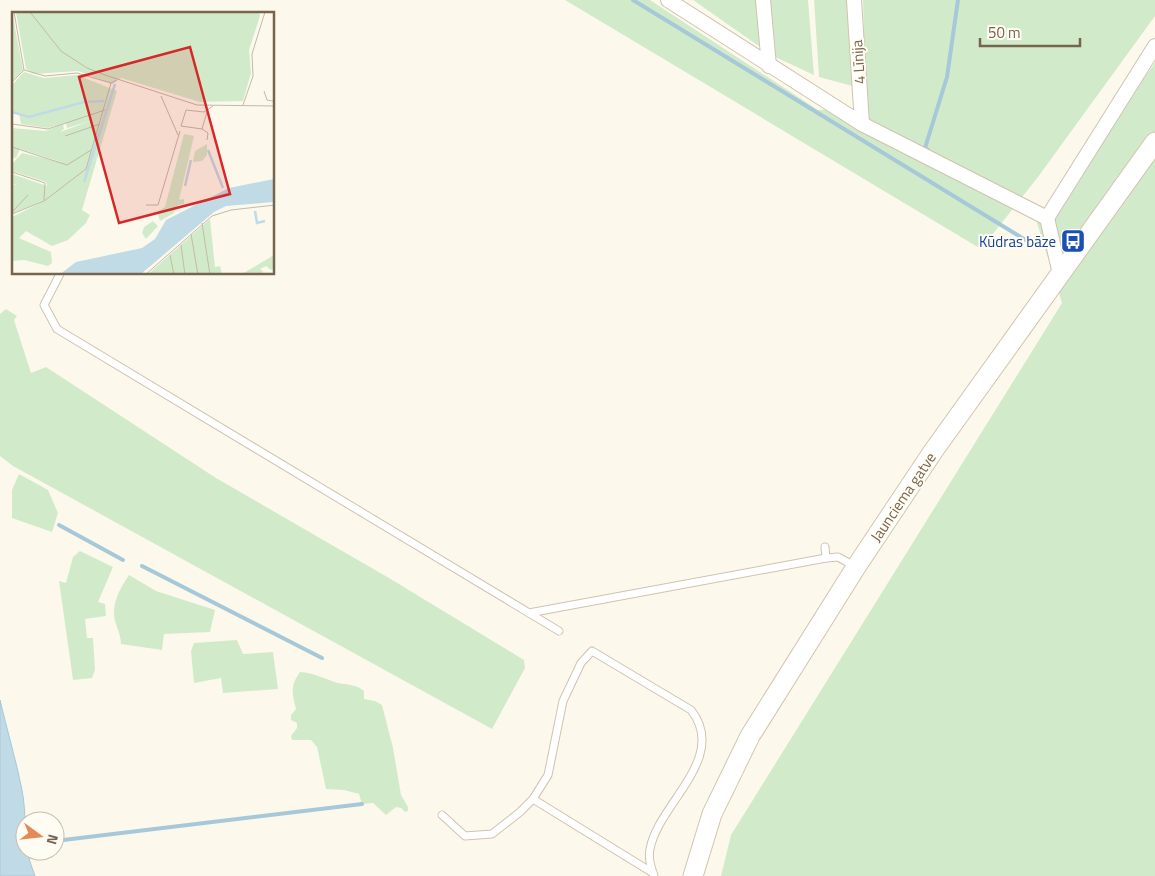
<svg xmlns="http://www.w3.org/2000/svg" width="1155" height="876" viewBox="0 0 1155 876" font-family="'Titillium Web',sans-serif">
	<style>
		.green { fill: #d1ebca }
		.water { fill: #c0dae6; stroke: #a6c8d8 }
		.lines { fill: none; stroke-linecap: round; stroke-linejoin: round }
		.stream { stroke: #a6c8d8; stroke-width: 4 }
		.service-casing { stroke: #cfc3b0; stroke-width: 9 }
		.minor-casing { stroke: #cfc3b0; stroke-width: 16 }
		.secondary-casing { stroke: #d2c4af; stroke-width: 21 }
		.service { stroke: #fff; stroke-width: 7 }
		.minor { stroke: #fff; stroke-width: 14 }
		.secondary { stroke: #fff; stroke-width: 19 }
		.labels { text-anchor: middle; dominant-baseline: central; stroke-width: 4; stroke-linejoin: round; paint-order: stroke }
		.street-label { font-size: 15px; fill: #78644e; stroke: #fffcf3 }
		.transit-label { font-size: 15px; fill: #164399; stroke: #fffcf3; text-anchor: end }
		.inset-river { fill: none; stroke: #c0dae6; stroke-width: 2.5 }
		.inset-road { fill: none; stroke: #c3b9a8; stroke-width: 1 }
		.view { fill: #d62828; fill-opacity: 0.15; stroke: #d62828; stroke-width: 2.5 }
		.inset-edge { fill: none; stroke: #78644e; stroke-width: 2.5 }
	</style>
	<rect width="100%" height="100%" fill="#fcf9ec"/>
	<g class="green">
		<polygon points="565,0 650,0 818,110 856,108 856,87 819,77 814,0 852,0 855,37 864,36 863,0 1155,0 1155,16 1038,177 981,249"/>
		<polygon points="693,0 808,0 814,75 773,56"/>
		<polygon points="1155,63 1155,876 721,876 731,835 1062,303 1037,223"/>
		<polygon points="6,309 17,316 14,320 31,373 46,367 216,478 389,578 524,660 525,668 492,729 13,466 0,456 0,314"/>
		<polygon points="19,474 48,490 58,513 52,532 12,518 12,490"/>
		<polygon points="80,551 113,567 98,602 105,604 106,616 85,619 87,638 93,638 95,670 92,678 73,680 59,581 66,583 73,557"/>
		<path d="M129 575 156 591 215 610 210 632 164 634 162 650 121 644C121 636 118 631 116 624 110 606 119 590 129 575Z"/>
		<polygon points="237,640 243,654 273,652 278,689 223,693 221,678 194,683 191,651 194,643"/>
		<path d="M300 672C314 673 325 679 338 683 348 685 356 684 364 691V699L375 701 382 705 393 748 401 795 408 807V811L405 812 401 808 396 807 386 815 373 803 362 804 359 794 344 790 326 789 317 747 311 740H292L291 736 297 728V723L291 720V715L296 709C292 693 290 686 300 672Z"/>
	</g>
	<path class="water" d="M0 700C7 730 16 760 22 790 26 811 25 831 25 851L36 853 29 859 35 876H0Z"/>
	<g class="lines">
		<g class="stream">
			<polyline points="633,0 1037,247"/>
			<polyline points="928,150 925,148 947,77 958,0"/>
			<polyline points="59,525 123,560"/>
			<polyline points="142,566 322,658"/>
			<polyline points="55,841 362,804"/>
		</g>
		<defs>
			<g id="service">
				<polyline points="60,274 44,305 57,329 559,631"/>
				<polyline points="825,547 826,558"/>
				<polyline points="529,613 826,558 838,557 856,567"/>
				<polyline points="533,799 653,873"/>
				<path d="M442 815 465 836 492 834 520 812 533 799 548 775 563 701 581 663 592 651 691 710C729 758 658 804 650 849 648 858 651 867 654 876"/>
			</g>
			<g id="minor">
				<polyline points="668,0 862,124 1047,218 1060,274"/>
				<polyline points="763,0 769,66"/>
				<polyline points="854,0 862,124"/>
				<polyline points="1047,218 1155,46"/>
			</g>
			<polyline id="secondary" points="693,876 712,814 750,736 856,567 934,450 1155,142"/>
		</defs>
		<use href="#service" class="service-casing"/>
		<use href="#minor" class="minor-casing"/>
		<use href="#secondary" class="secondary-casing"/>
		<use href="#service" class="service"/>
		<use href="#minor" class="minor"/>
		<use href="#secondary" class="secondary"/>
	</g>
	<defs>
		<symbol id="bus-square" viewBox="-11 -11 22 22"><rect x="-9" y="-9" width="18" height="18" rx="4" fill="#1a4fb4" stroke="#fffcf3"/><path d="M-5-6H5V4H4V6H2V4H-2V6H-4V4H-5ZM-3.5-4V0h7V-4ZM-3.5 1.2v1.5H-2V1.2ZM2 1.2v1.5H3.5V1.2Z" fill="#fff"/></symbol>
	</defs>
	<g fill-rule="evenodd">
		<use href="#bus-square" x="1059" y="227" width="28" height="28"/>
	</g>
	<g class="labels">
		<g class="street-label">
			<text transform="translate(858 62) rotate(-94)">4 Līnija</text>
			<text transform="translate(903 497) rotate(-56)">Jaunciema gatve</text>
		</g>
		<g class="transit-label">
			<text x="1056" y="241">Kūdras bāze</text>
		</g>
	</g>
	<g transform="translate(12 12)">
		<rect width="262" height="262" fill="#fcf9ec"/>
		<path d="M0 0 11 58 0 69ZM4 0H247L248 4 237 38 239 61 231 89 188 90 109 66 100 72 66 59 22 62 14 57ZM12 60 32 66 65 63 105 79 70 198 78 203 74 211 56 228 40 234 14 219 7 226 39 240 40 251 36 254 12 248 0 249V205L32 189 1 201 0 172 6 173 0 171V162L35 174 34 170 0 159V152L10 141 49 150 8 137 4 146 0 145V116L34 119 51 112 52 117 48 120 78 109 55 116 54 111 36 116 9 112 7 102 1 99 0 73ZM172 122 182 124 167 188 172 187V192L166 193 162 201 148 209 145 200 153 195ZM195 132V143L190 149 181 150 183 139ZM198 207 203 255 208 254 210 262 135 263ZM141 209 146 214 134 227 130 221 132 215ZM262 243V256L259 258 254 254 248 257 251 259 250 262H230Z" fill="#d1ebca"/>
		<path d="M262 167V190L214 194 202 200 129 262 47 263 64 250 130 236 143 227 154 208 217 176Z" fill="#c0dae6"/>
		<path class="inset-river" d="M0 100 17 105 72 90 92 89M196 138 211 176M72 170 103 72M173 174 179 148M243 199 245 211 253 209"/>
		<path class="inset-road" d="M2 0 12 58 33 64 65 61 99 71M18 0 49 39 75 56 93 63 185 93 263 94M0 70 12 58M252 79 255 88 261 89M149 84 166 123M231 93 241 64 240 42 253 0M0 112 36 117 93 98M190 117 195 100M53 124 88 112M195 128 196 121 190 117 169 114 174 98 192 100 201 94M0 135 55 153 79 138M0 160 33 171 32 188M134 193H146L168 119M0 200 16 183M0 202 32 189 74 157 99 71 105 68M190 211 198 263M179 222 186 263M169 233 173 263M158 243 162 263M133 263 200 204 219 198 263 193"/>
		<path class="view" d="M178 35 218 182 107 211 67 65Z"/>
		<rect width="262" height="262" class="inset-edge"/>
	</g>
	<g transform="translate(40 836) rotate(105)"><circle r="24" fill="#fffcf3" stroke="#c9bfb1"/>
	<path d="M0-4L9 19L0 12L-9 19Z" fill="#e28c55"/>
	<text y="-8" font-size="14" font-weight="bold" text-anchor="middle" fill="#78644e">N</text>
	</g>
	<path d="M980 38v8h100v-8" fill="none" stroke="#78644e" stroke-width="2.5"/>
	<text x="988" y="38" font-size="15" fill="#78644e" stroke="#fffcf3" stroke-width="4" paint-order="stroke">50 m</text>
</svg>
